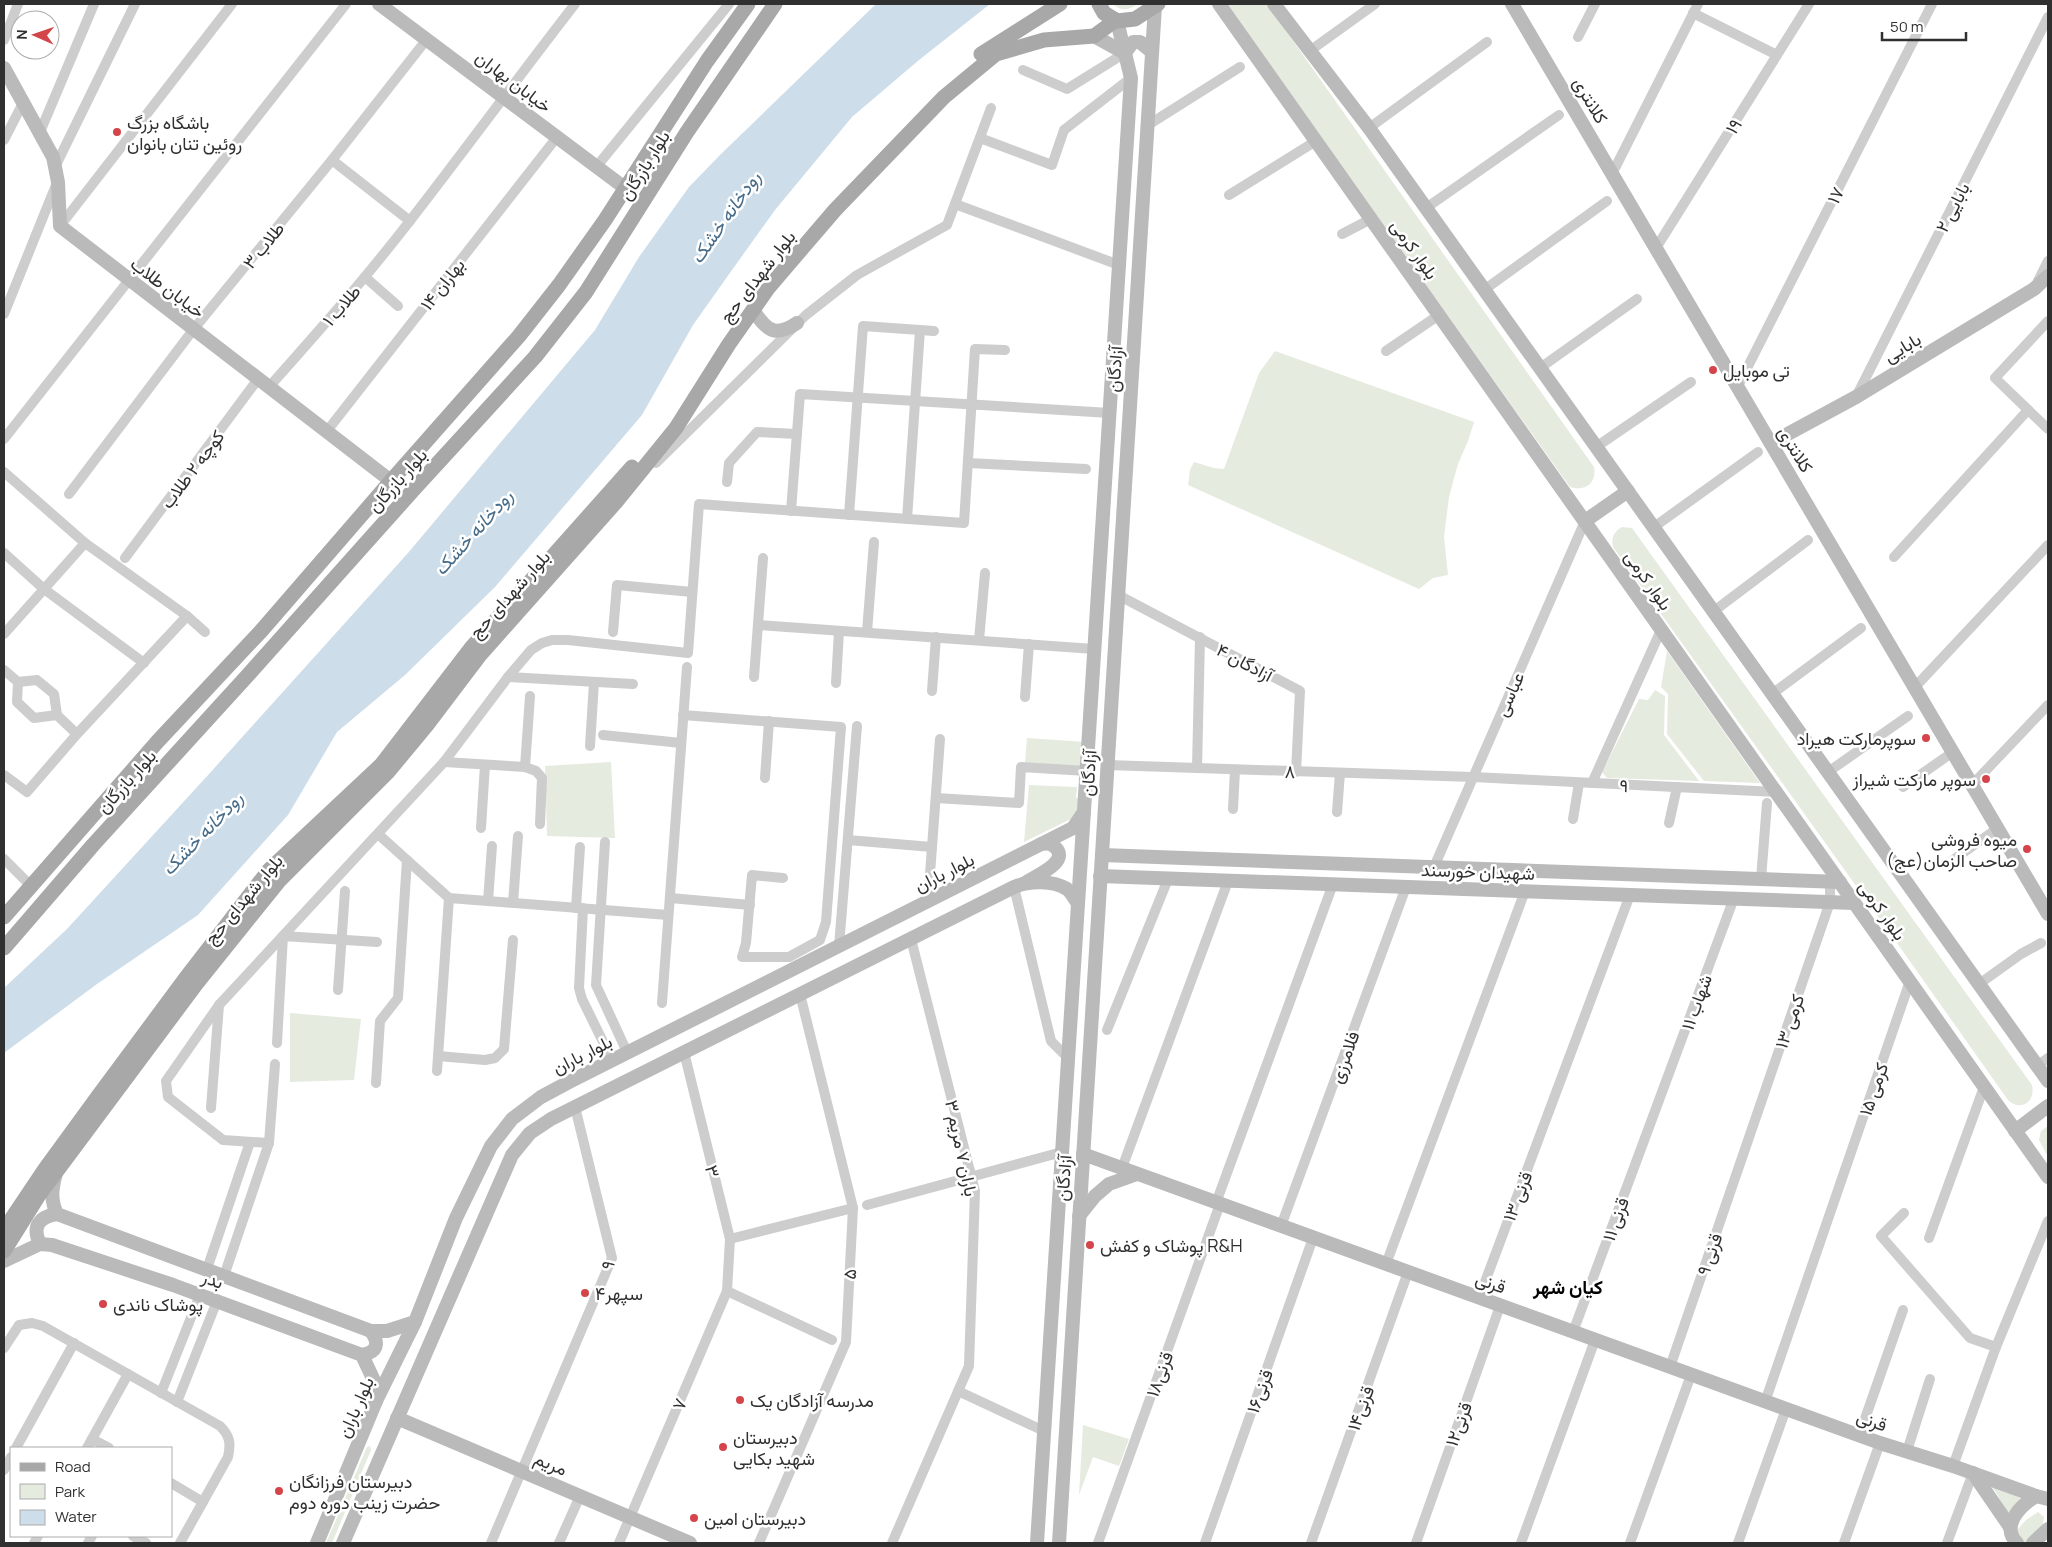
<svg xmlns="http://www.w3.org/2000/svg" width="2052" height="1547" viewBox="0 0 2052 1547" font-family="Manrope,Vazirmatn,sans-serif">
	<style>
		.green { fill: #e5ebdf }
		.water { fill: #cddde9 }
		.lines { fill: none; stroke-linecap: round; stroke-linejoin: round }
		.street { stroke: #cdcdcd; stroke-width: 10 }
		.secondary { stroke: #bababa; stroke-width: 14 }
		.primary { stroke: #a8a8a8; stroke-width: 15 }
		.poi-dot { fill: #d3454a; stroke: #fff; stroke-width: 2 }
		.labels { text-anchor: middle; dominant-baseline: central; stroke-width: 5; stroke-linejoin: round; paint-order: stroke }
		.street-label { font-size: 18px; fill: #303030; stroke: #fff }
		.poi-label { font-size: 18px; fill: #303030; stroke: #fff; text-anchor: start }
		.water-label { font-size: 19px; font-style: italic; fill: #466c8a; stroke: #fff }
		.neighbourhood-label { font-size: 19px; font-weight: bold; fill: #000; stroke: #fff }
	</style>
	<rect width="100%" height="100%" fill="#fff"/>
	<g class="green">
		<path d="M1113 4H1138C1129 10 1121 12 1113 4Z"/>
		<path d="M1226 4H1267L1594 467C1597 483 1585 492 1570 487Z"/>
		<polygon points="1275,351 1474,422 1468,441 1458,464 1449,497 1444,537 1448,575 1433,578 1419,589 1188,485 1190,470 1194,462 1214,468 1224,469 1259,373"/>
		<path d="M1622 527 1632 528 2032 1085C2036 1102 2020 1112 2008 1100L1897 943 1613 547C1611 538 1614 531 1622 527Z"/>
		<polygon points="1667,651 1760,783 1704,781 1667,734 1668,694 1661,687"/>
		<polygon points="1655,690 1665,696 1664,735 1699,781 1607,778 1602,772 1639,699 1648,700"/>
		<polygon points="1027,738 1086,742 1084,767 1025,763"/>
		<polygon points="611,762 615,838 547,836 545,766"/>
		<polygon points="1029,785 1077,787 1076,798 1083,798 1081,814 1024,842"/>
		<polygon points="290,1013 361,1019 354,1080 290,1082"/>
		<polygon points="2048,1126 2048,1157 2039,1140 2041,1131"/>
		<polygon points="1083,1425 1129,1439 1119,1466 1093,1457 1079,1495"/>
		<polygon points="370,1446 371,1450 332,1543 326,1543 367,1447"/>
		<polygon points="1983,1478 2022,1499 2007,1513 1996,1492"/>
		<polygon points="2038,1512 2044,1517 2042,1529 2028,1543 2020,1541 2017,1530 2026,1520"/>
	</g>
	<polygon class="water" points="876,4 990,4 919,60 852,117 775,210 732,270 693,325 642,415 495,587 405,675 337,732 288,815 198,915 97,984 4,1053 4,988 67,929 209,774 408,553 595,330 639,257 689,187 721,154"/>
	<g class="lines">
		<g class="street">
			<polyline points="1693,13 1777,55"/>
			<polyline points="1578,37 1595,4"/>
			<polyline points="4,40 18,4"/>
			<polyline points="1311,50 1375,4"/>
			<polyline points="1023,70 1067,89 1125,53"/>
			<polyline points="1148,125 1240,67"/>
			<polyline points="1369,128 1487,42"/>
			<polyline points="40,132 94,4"/>
			<polyline points="980,138 1052,165 1064,130 1131,78"/>
			<polyline points="4,140 24,101"/>
			<polyline points="332,160 410,221"/>
			<polyline points="597,166 729,4"/>
			<polyline points="55,167 135,4"/>
			<polyline points="1612,174 1698,4"/>
			<polyline points="1229,195 1316,141"/>
			<polyline points="955,204 1119,265"/>
			<polyline points="1426,208 1559,115"/>
			<polyline points="60,226 232,4"/>
			<polyline points="1342,234 1371,219"/>
			<polyline points="1656,248 1809,4"/>
			<polyline points="365,277 398,306"/>
			<polyline points="2038,281 2048,261"/>
			<polyline points="1484,290 1607,201"/>
			<polyline points="4,314 56,185"/>
			<polyline points="2048,321 1995,378 2048,429"/>
			<polyline points="1386,351 1439,315"/>
			<polyline points="1540,368 1637,299"/>
			<polyline points="1738,386 1932,4"/>
			<path d="M269 387C317 333 365 279 409 222 465 150 519 76 575 4"/>
			<polyline points="1856,397 2048,17"/>
			<polyline points="327,431 557,137"/>
			<polyline points="4,439 346,4"/>
			<polyline points="1596,447 1691,382"/>
			<polyline points="656,463 806,315 857,275 947,225 991,108"/>
			<polyline points="968,463 1086,469"/>
			<polyline points="4,472 85,543 187,616 205,632"/>
			<polyline points="727,482 729,463 757,432 797,434"/>
			<polyline points="69,494 193,330 332,160 427,39"/>
			<polyline points="791,511 800,394 1110,413"/>
			<polyline points="849,515 863,326 934,331"/>
			<polyline points="907,519 920,330"/>
			<polyline points="1654,527 1758,452"/>
			<polyline points="4,553 44,589 144,663"/>
			<polyline points="1894,557 2028,410"/>
			<polyline points="125,558 258,379"/>
			<polyline points="1118,595 1300,691 1296,772"/>
			<polyline points="1714,611 1808,540"/>
			<polyline points="758,625 1094,649"/>
			<polyline points="613,632 617,585 692,592"/>
			<polyline points="867,632 874,542"/>
			<polyline points="4,634 85,543"/>
			<polyline points="979,640 985,573"/>
			<polyline points="4,670 18,682 17,702 34,718 57,715"/>
			<polyline points="508,677 633,684"/>
			<polyline points="754,677 763,558"/>
			<polyline points="18,682 37,680 54,694 57,715 77,734"/>
			<polyline points="836,683 839,631"/>
			<polyline points="1915,687 2048,545"/>
			<polyline points="932,691 936,637"/>
			<polyline points="1772,694 1861,628"/>
			<polyline points="1025,697 1029,644"/>
			<polyline points="683,715 841,727 826,922 820,940 789,957 742,957 746,943 752,875 783,878"/>
			<polyline points="603,735 681,743"/>
			<polyline points="590,746 594,682"/>
			<polyline points="444,762 525,767 536,771 542,778 540,824"/>
			<polyline points="1107,765 1473,777 1776,792"/>
			<polyline points="525,767 530,696"/>
			<polyline points="1197,768 1200,637"/>
			<polyline points="1828,772 1908,716"/>
			<polyline points="4,775 27,792 77,734 187,616"/>
			<polyline points="765,778 769,721"/>
			<polyline points="1592,783 1661,630"/>
			<polyline points="1972,785 2048,705"/>
			<polyline points="1903,787 1953,752"/>
			<polyline points="936,798 1019,803 1021,767 1087,771"/>
			<polyline points="1233,809 1235,770"/>
			<polyline points="1337,812 1340,773"/>
			<polyline points="1573,819 1579,783"/>
			<polyline points="1669,823 1677,787"/>
			<polyline points="481,828 485,765"/>
			<polyline points="378,834 449,898 668,915"/>
			<polyline points="848,840 932,847"/>
			<polyline points="605,842 596,985 627,1052"/>
			<polyline points="4,859 31,886"/>
			<polyline points="1953,860 1998,828"/>
			<polyline points="1434,867 1585,521"/>
			<polyline points="1761,879 1767,803"/>
			<polyline points="1014,887 1051,1041 1068,1058"/>
			<polyline points="670,898 750,905"/>
			<polyline points="488,901 492,846"/>
			<polyline points="928,901 940,739"/>
			<polyline points="513,903 518,836"/>
			<polyline points="576,908 580,847"/>
			<polyline points="583,908 579,988 582,999 612,1060"/>
			<polyline points="839,946 857,726"/>
			<polyline points="1979,984 2021,954 2041,943"/>
			<polyline points="338,990 345,891"/>
			<polyline points="662,1003 687,667"/>
			<polyline points="1107,1030 1168,879"/>
			<polyline points="277,1043 283,936 377,942"/>
			<polyline points="438,1056 485,1060 495,1058 504,1049 513,940"/>
			<polyline points="275,1064 269,1143 223,1140 168,1097 166,1081 219,1005 444,762 508,677 531,650 542,643 552,640 568,640 688,653 699,504 964,523 975,349 1005,350"/>
			<polyline points="2037,1066 2048,1058"/>
			<polyline points="437,1071 449,898"/>
			<polyline points="376,1083 380,1021 398,998 407,860"/>
			<polyline points="211,1108 219,1005"/>
			<polyline points="1122,1168 1228,881"/>
			<polyline points="1216,1203 1333,884"/>
			<polyline points="867,1205 1062,1152"/>
			<polyline points="1904,1213 1881,1236 1970,1338 1996,1347"/>
			<polyline points="1281,1226 1406,887"/>
			<polyline points="1929,1238 1984,1087"/>
			<polyline points="730,1239 853,1208"/>
			<polyline points="1386,1264 1525,891"/>
			<polyline points="207,1269 250,1142"/>
			<polyline points="224,1276 269,1143"/>
			<polyline points="727,1291 832,1340"/>
			<polyline points="1479,1298 1630,895"/>
			<polyline points="1573,1332 1734,898"/>
			<path d="M4 1348 19 1325 32 1323 43 1326 220 1426C230 1436 231 1443 228 1457L180 1543"/>
			<polyline points="1670,1367 1830,902 1830,882"/>
			<polyline points="958,1391 1044,1431"/>
			<polyline points="161,1393 200,1295"/>
			<polyline points="177,1402 217,1301"/>
			<polyline points="1765,1402 1910,981"/>
			<polyline points="1859,1436 1903,1310"/>
			<polyline points="92,1439 109,1448"/>
			<polyline points="16,1448 74,1343"/>
			<polyline points="87,1448 128,1374"/>
			<polyline points="1907,1451 1930,1379"/>
			<polyline points="1953,1466 1996,1347 2048,1221"/>
			<polyline points="4,1470 11,1457"/>
			<polyline points="171,1483 203,1502"/>
			<polyline points="133,1536 146,1543"/>
			<polyline points="34,1543 38,1536"/>
			<polyline points="88,1543 92,1536"/>
			<polyline points="491,1543 612,1258 575,1107"/>
			<polyline points="559,1543 580,1496"/>
			<polyline points="619,1543 727,1291 730,1239 684,1052"/>
			<polyline points="759,1543 846,1342 853,1208 800,994"/>
			<polyline points="892,1543 969,1366 975,1191 911,939"/>
			<polyline points="1098,1543 1220,1204"/>
			<polyline points="1205,1543 1313,1238"/>
			<polyline points="1311,1543 1408,1272"/>
			<polyline points="1416,1543 1500,1306"/>
			<polyline points="1521,1543 1595,1340"/>
			<polyline points="1630,1543 1691,1375"/>
			<polyline points="1738,1543 1786,1409"/>
			<polyline points="1844,1543 1880,1443"/>
			<polyline points="1947,1543 1973,1473"/>
		</g>
		<g class="secondary">
			<polyline points="379,4 625,188"/>
			<polyline points="1219,4 2048,1177"/>
			<polyline points="1274,4 1369,128 2048,1081"/>
			<polyline points="1512,4 2048,914"/>
			<polyline points="1094,36 1125,53 1133,42 1140,42 1152,52"/>
			<polyline points="4,68 53,157 58,182 60,226 391,481"/>
			<path d="M753 310C766 330 775 338 797 323"/>
			<polyline points="1771,443 1856,397 2034,289 2048,276"/>
			<polyline points="1585,521 1628,491"/>
			<polyline points="1102,855 1840,882"/>
			<polyline points="1100,876 1854,903"/>
			<path d="M1025 883C1035 876 1071 862 1055 847 1051 843 1046 843 1041 844"/>
			<polyline points="2015,1131 2048,1106"/>
			<polyline points="1083,1154 1880,1443 1953,1466 2036,1496"/>
			<path d="M56 1173C52 1188 50 1199 57 1214L371 1331H387L415 1322"/>
			<polyline points="1079,1216 1095,1196 1109,1184 1137,1174"/>
			<path d="M40 1244C32 1227 38 1217 57 1214"/>
			<polyline points="4,1261 40,1244 52,1245 173,1285 362,1355 376,1385 376,1401"/>
			<path d="M362 1355C377 1352 380 1344 371 1331"/>
			<polyline points="397,1418 690,1543"/>
			<polyline points="1973,1473 2010,1527"/>
			<polyline points="317,1543 376,1401 415,1322 456,1218 491,1146 512,1119 541,1097 569,1082 1073,828 1084,812"/>
			<path d="M343 1543 512 1155 530 1133 551 1119 1014 887C1029 881 1053 880 1067 889 1071 892 1074 898 1077 902"/>
			<polyline points="1037,1543 1131,78 1117,21"/>
			<polyline points="1059,1543 1155,6"/>
			<path d="M2017 1543C2000 1526 2020 1506 2036 1496L2048 1499"/>
			<polyline points="2033,1543 2048,1529"/>
		</g>
		<g class="primary">
			<polyline points="1099,4 1104,13 1117,21 1135,19 1158,4"/>
			<polyline points="981,54 1060,4"/>
			<polyline points="4,917 158,741 262,630 391,481 519,336 559,285 605,220 707,61 748,4"/>
			<polyline points="4,948 93,845 248,675 415,488 535,357 586,292 687,132 775,4"/>
			<polyline points="4,1230 45,1169 99,1095 185,979 269,870 381,765 471,648 632,467"/>
			<polyline points="4,1251 39,1195 197,983 279,881 388,772 427,725 480,655 616,502 676,428 729,344 769,287 835,210 944,97 996,54 1044,40 1094,36 1116,20"/>
		</g>
	</g>
	<g class="poi-dot">
		<circle cx="117" cy="132" r="5"/>
		<circle cx="1713" cy="370" r="5"/>
		<circle cx="1926" cy="738" r="5"/>
		<circle cx="1986" cy="779" r="5"/>
		<circle cx="2027" cy="849" r="5"/>
		<circle cx="1090" cy="1245" r="5"/>
		<circle cx="585" cy="1293" r="5"/>
		<circle cx="103" cy="1304" r="5"/>
		<circle cx="740" cy="1400" r="5"/>
		<circle cx="723" cy="1447" r="5"/>
		<circle cx="279" cy="1491" r="5"/>
		<circle cx="694" cy="1518" r="5"/>
	</g>
	<g class="labels">
		<g class="street-label">
			<text transform="translate(514 81) rotate(37)">خیابان بهاران</text>
			<text transform="translate(1591 100) rotate(60)">کلانتری</text>
			<text transform="translate(1733 126) rotate(-58)">۱۹</text>
			<text transform="translate(644 165) rotate(-58)">بلوار بازرگان</text>
			<text transform="translate(1835 195) rotate(-63)">۱۷</text>
			<text transform="translate(1952 207) rotate(-63)">بابایی ۲</text>
			<text transform="translate(263 245) rotate(-51)">طلاب ۳</text>
			<text transform="translate(1415 249) rotate(55)">بلوار کرمی</text>
			<text transform="translate(757 276) rotate(-52)">بلوار شهدای حج</text>
			<text transform="translate(442 284) rotate(-52)">بهاران ۱۴</text>
			<text transform="translate(168 287) rotate(37)">خیابان طلاب</text>
			<text transform="translate(341 305) rotate(-49)">طلاب ۱</text>
			<text transform="translate(1902 347) rotate(-31)">بابایی</text>
			<text transform="translate(1114 369) rotate(-86)">آزادگان</text>
			<text transform="translate(1796 449) rotate(59)">کلانتری</text>
			<text transform="translate(192 469) rotate(-53)">کوچه ۲ طلاب</text>
			<text transform="translate(397 480) rotate(-48)">بلوار بازرگان</text>
			<text transform="translate(1649 580) rotate(55)">بلوار کرمی</text>
			<text transform="translate(509 594) rotate(-48)">بلوار شهدای حج</text>
			<text transform="translate(1245 662) rotate(28)">آزادگان ۴</text>
			<text transform="translate(1509 694) rotate(-66)">عباسی</text>
			<text transform="translate(1290 771) rotate(2)">۸</text>
			<text transform="translate(1088 773) rotate(-86)">آزادگان</text>
			<text transform="translate(126 781) rotate(-48)">بلوار بازرگان</text>
			<text transform="translate(1624 785) rotate(3)">۹</text>
			<text transform="translate(1478 871) rotate(2)">شهیدان خورسند</text>
			<text transform="translate(944 872) rotate(-27)">بلوار باران</text>
			<text transform="translate(243 899) rotate(-50)">بلوار شهدای حج</text>
			<text transform="translate(1883 910) rotate(55)">بلوار کرمی</text>
			<text transform="translate(1696 1002) rotate(-70)">شهاب ۱۱</text>
			<text transform="translate(1789 1021) rotate(-71)">کرمی ۱۳</text>
			<text transform="translate(582 1054) rotate(-27)">بلوار باران</text>
			<text transform="translate(1344 1057) rotate(-70)">فلامرزی</text>
			<text transform="translate(1873 1089) rotate(-71)">کرمی ۱۵</text>
			<text transform="translate(962 1148) rotate(78)">باران ۷ مریم ۳</text>
			<text transform="translate(713 1171) rotate(76)">۳</text>
			<text transform="translate(1063 1178) rotate(-86)">آزادگان</text>
			<text transform="translate(1517 1196) rotate(-69)">قرنی ۱۳</text>
			<text transform="translate(1615 1219) rotate(-70)">قرنی ۱۱</text>
			<text transform="translate(1709 1254) rotate(-71)">قرنی ۹</text>
			<text transform="translate(607 1265) rotate(-75)">۹</text>
			<text transform="translate(849 1274) rotate(-87)">۵</text>
			<text transform="translate(213 1279) rotate(20)">بدر</text>
			<text transform="translate(1491 1282) rotate(20)">قرنی</text>
			<text transform="translate(1159 1374) rotate(-70)">قرنی۱۸</text>
			<text transform="translate(1259 1391) rotate(-70)">قرنی۱۶</text>
			<text transform="translate(679 1404) rotate(-67)">۷</text>
			<text transform="translate(355 1407) rotate(-66)">بلوار باران</text>
			<text transform="translate(1360 1408) rotate(-70)">قرنی۱۴</text>
			<text transform="translate(1872 1420) rotate(19)">قرنی</text>
			<text transform="translate(1458 1424) rotate(-70)">قرنی۱۲</text>
			<text transform="translate(551 1463) rotate(23)">مریم</text>
		</g>
		<g class="poi-label">
			<text x="127" y="122">باشگاه بزرگ<tspan x="127" dy="21">روئین تنان بانوان</tspan></text>
			<text x="1723" y="370">تی موبایل</text>
			<text x="1916" y="738" text-anchor="end">سوپرمارکت هیراد</text>
			<text x="1976" y="779" text-anchor="end">سوپر مارکت شیراز</text>
			<text x="2017" y="839" text-anchor="end">میوه فروشی<tspan x="2017" dy="21">صاحب الزمان(عج)</tspan></text>
			<text x="1100" y="1245">پوشاک و کفش R&amp;H</text>
			<text x="595" y="1293">سپهر۴</text>
			<text x="113" y="1304">پوشاک ناندی</text>
			<text x="750" y="1400">مدرسه آزادگان یک</text>
			<text x="733" y="1437">دبیرستان<tspan x="733" dy="21">شهید بکایی</tspan></text>
			<text x="289" y="1481">دبیرستان فرزانگان<tspan x="289" dy="21">حضرت زینب دوره دوم</tspan></text>
			<text x="704" y="1518">دبیرستان امین</text>
		</g>
		<g class="water-label">
			<text transform="translate(725 217) rotate(-55)">رودخانه خشک</text>
			<text transform="translate(473 532) rotate(-48)">رودخانه خشک</text>
			<text transform="translate(202 833) rotate(-46)">رودخانه خشک</text>
		</g>
		<g class="neighbourhood-label">
			<text x="1568" y="1287">کیان شهر</text>
		</g>
	</g>
	<rect width="2052" height="1547" fill="none" stroke="#303030" stroke-width="10"/>
	<rect x="10" y="1447" width="162" height="90" fill="#ffffff" stroke="#acacac"/>
	<rect x="20" y="1463" width="25" height="8" fill="#a8a8a8" stroke="#acacac"/>
	<text x="55" y="1472" font-size="15" fill="#303030">Road</text>
	<rect x="20" y="1484" width="25" height="15" fill="#e5ebdf" stroke="#acacac"/>
	<text x="55" y="1497" font-size="15" fill="#303030">Park</text>
	<rect x="20" y="1510" width="25" height="15" fill="#cddde9" stroke="#acacac"/>
	<text x="55" y="1522" font-size="15" fill="#303030">Water</text>
	<g transform="translate(35 35) rotate(272)"><circle r="24" fill="#ffffff" stroke="#acacac"/>
	<path d="M0-4L9 19L0 12L-9 19Z" fill="#d3454a"/>
	<text y="-8" font-size="14" font-weight="bold" text-anchor="middle" fill="#303030">N</text>
	</g>
	<path d="M1882 32v8h84v-8" fill="none" stroke="#303030" stroke-width="2.5"/>
	<text x="1890" y="32" font-size="15" fill="#303030" stroke="#ffffff" stroke-width="4" paint-order="stroke">50 m</text>
</svg>
